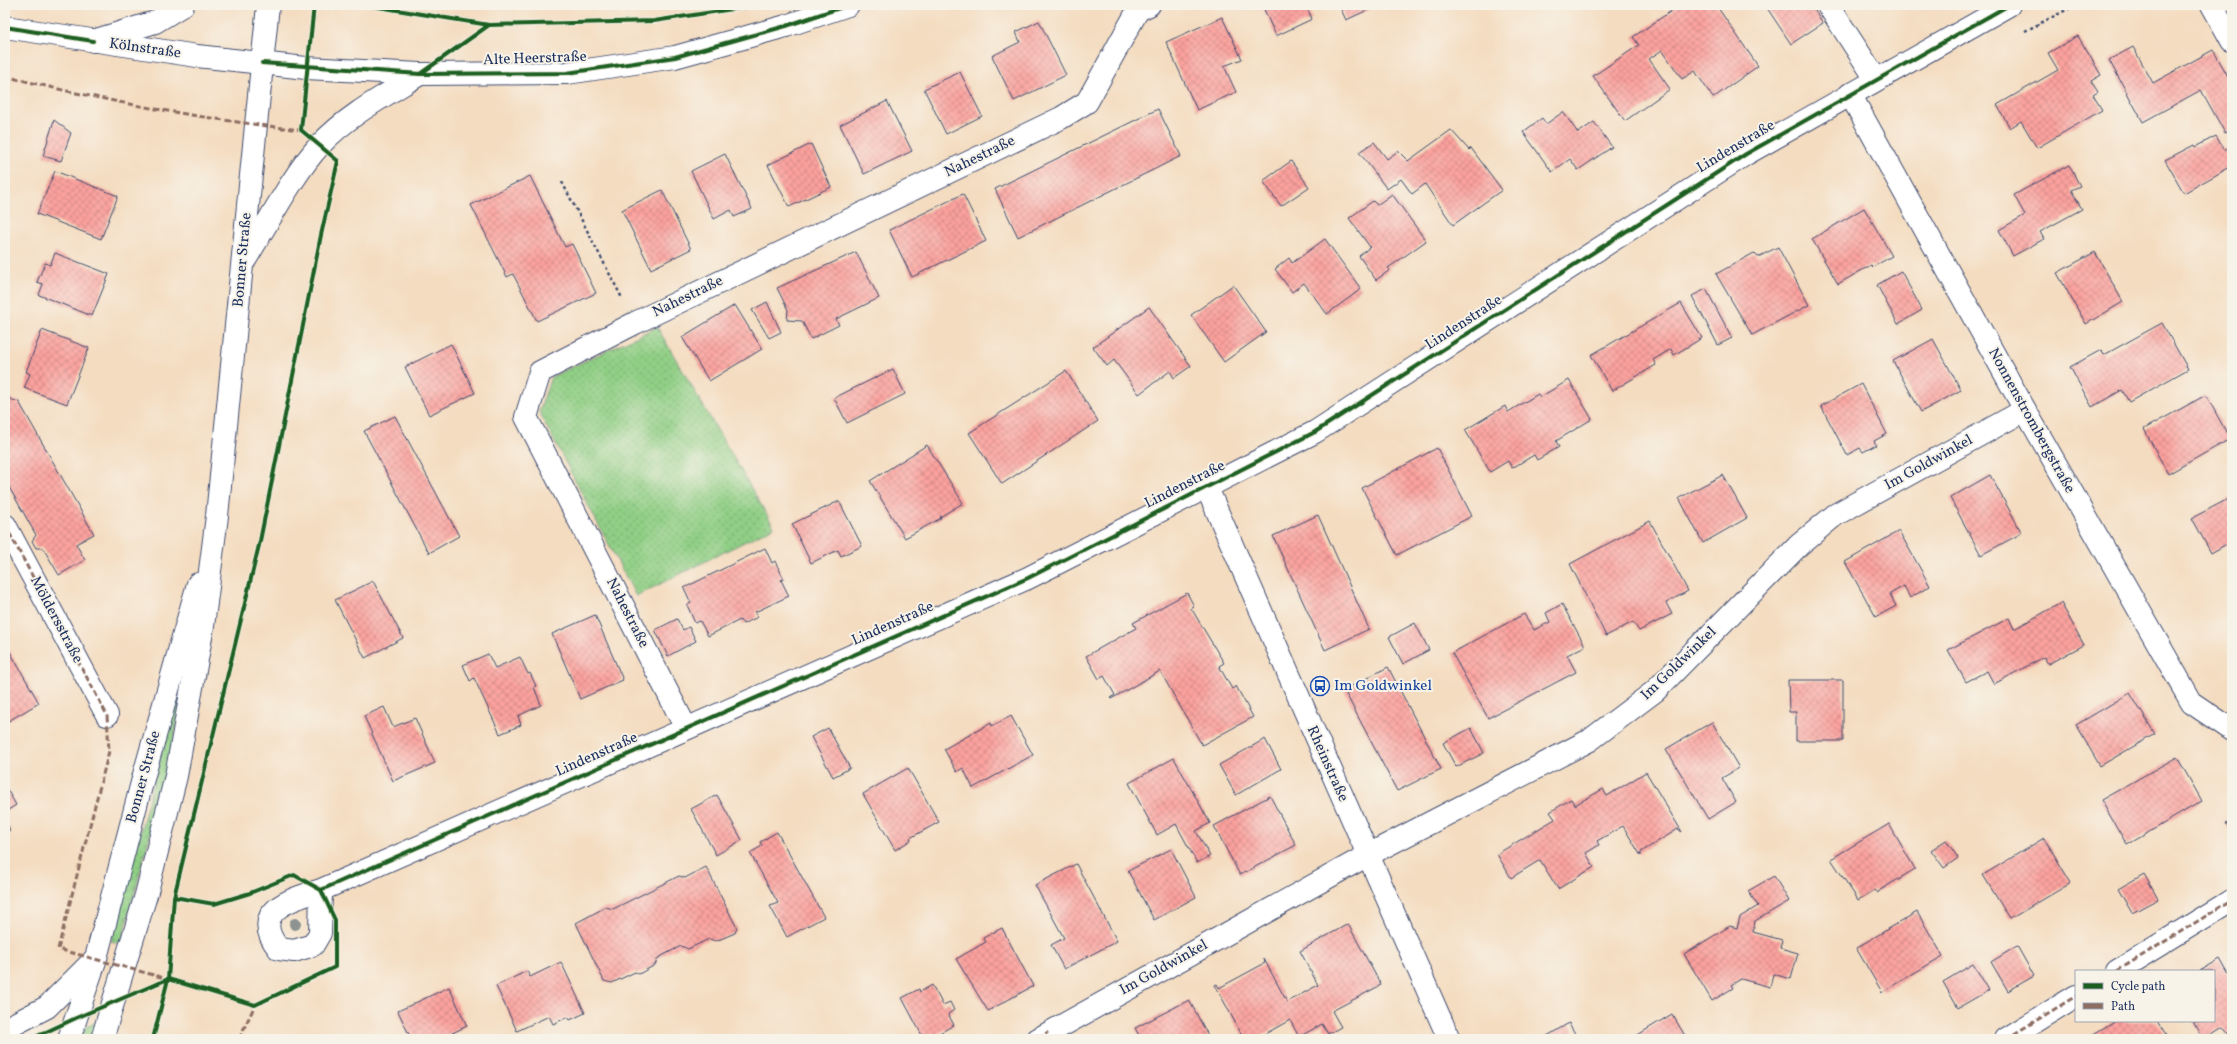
<svg xmlns="http://www.w3.org/2000/svg" width="2237" height="1044" viewBox="0 0 2237 1044" font-family="Vollkorn,serif">
	<style>
		.grass { fill: url(#grass-dots); stroke: #567f72 }
		.building { fill: url(#building-cross-hatch) }
		.lines { fill: none; stroke-linecap: round; stroke-linejoin: round }
		.minor-casing { stroke: #3c496d; stroke-width: 24 }
		.major-casing { stroke: #3c496d; stroke-width: 24 }
		.path { stroke: #3c496d; stroke-width: 2.5; stroke-dasharray: 3 3; stroke-linecap: butt }
		.minor { stroke: #fff; stroke-width: 22 }
		.major { stroke: #fff; stroke-width: 22 }
		.quiet { stroke: #8d6e63; stroke-width: 3; stroke-dasharray: 6 3; stroke-linecap: butt }
		.cycleway-casing { stroke: #f7f3e8; stroke-width: 6 }
		.cycleway { stroke: #1b5e20; stroke-width: 4 }
		.tree { fill: #8d9390 }
		.labels { text-anchor: middle; dominant-baseline: central; stroke-width: 4; stroke-linejoin: round; paint-order: stroke }
		.street-label { font-size: 15px; fill: #1b2f5e; stroke: #f7f3e8 }
		.transit-label { font-size: 15px; fill: #164399; stroke: #f7f3e8; text-anchor: start }
	</style>
	<defs>
		<pattern id="grass-dots" width="8" height="8" patternUnits="userSpaceOnUse"><rect width="8" height="8" fill="#90cf85"/><path d="M2 2h.1M6 6h.1" fill="none" stroke="#75a870" stroke-width="1.8" stroke-linecap="round"/></pattern>
		<pattern id="building-cross-hatch" width="8" height="8" patternUnits="userSpaceOnUse"><rect width="8" height="8" fill="#fca29e"/><path d="M0 0l8 8M0 8l8-8" fill="none" stroke="#cb8484"/></pattern>
	</defs>
	<rect width="100%" height="100%" fill="#f7f3e8"/>
	<filter id="ink" filterUnits="userSpaceOnUse"><feTurbulence type="fractalNoise" baseFrequency=".025" numOctaves="2"/><feDisplacementMap in="SourceGraphic" scale="8" xChannelSelector="R" yChannelSelector="G"/><feConvolveMatrix kernelMatrix="1 2 1 2 8 2 1 2 1" color-interpolation-filters="sRGB"/></filter>
	<filter id="wash" filterUnits="userSpaceOnUse"><feTurbulence type="fractalNoise" baseFrequency=".012" numOctaves="4" result="noise"/><feDisplacementMap in="SourceGraphic" scale="16" xChannelSelector="R" yChannelSelector="G"/><feGaussianBlur stdDeviation="0.9" result="paint"/><feColorMatrix in="noise" values="0 0 0 0 0 0 0 0 0 0 0 0 0 0 0 0 0 1.4 0 .05"/><feComposite in="paint" operator="in"/></filter>
	<g filter="url(#wash)">
		<rect width="100%" height="100%" fill="#f4dcc0"/>
		<g class="grass">
			<polygon points="657,327 774,527 636,596 539,412 551,377"/>
			<polygon points="196,623 171,756 121,944 111,941"/>
			<polygon points="97,1022 91,1039 80,1039 84,1028"/>
		</g>
		<g id="blocks">
			<g class="building">
				<polygon points="1262,5 1306,5 1312,19 1276,36"/>
				<polygon points="1339,5 1379,5 1346,20"/>
				<polygon points="1680,5 1716,5 1758,66 1713,98 1695,71 1682,79 1662,50 1649,59 1670,89 1625,121 1593,76 1639,45 1633,37"/>
				<polygon points="1765,5 1811,5 1823,23 1791,44"/>
				<polygon points="1222,17 1242,59 1224,66 1236,92 1197,110 1166,42"/>
				<polygon points="1039,21 1066,75 1014,101 992,56 1020,42 1016,32"/>
				<polygon points="2078,36 2101,75 2091,81 2098,92 2093,95 2102,110 2037,148 2021,121 2010,128 1997,105 2058,70 2048,53"/>
				<polygon points="2133,47 2153,83 2213,50 2232,83 2232,129 2225,133 2201,90 2143,122 2109,60"/>
				<polygon points="960,72 982,116 946,134 924,89"/>
				<polygon points="887,101 912,151 864,174 840,125"/>
				<polygon points="1158,109 1181,156 1018,237 995,189"/>
				<polygon points="1563,112 1578,133 1594,122 1612,147 1578,170 1570,159 1552,172 1523,132 1542,118 1546,124"/>
				<polygon points="54,120 71,133 61,161 43,156"/>
				<polygon points="1451,130 1469,150 1471,148 1502,190 1453,225 1425,184 1412,194 1401,179 1387,189 1359,152 1374,142 1387,159 1398,151 1408,161"/>
				<polygon points="2216,136 2224,150 2229,147 2232,153 2232,166 2184,193 2165,160 2194,145 2195,147"/>
				<polygon points="811,144 831,187 789,207 768,165"/>
				<polygon points="725,154 752,209 734,217 731,210 714,219 691,171"/>
				<polygon points="1291,161 1309,187 1281,206 1263,181"/>
				<polygon points="2069,165 2080,186 2071,190 2082,209 2040,232 2044,239 2013,256 1999,230 2025,215 2014,195"/>
				<polygon points="55,171 118,196 101,239 37,214"/>
				<polygon points="530,176 565,247 572,244 596,293 537,321 513,274 507,277 471,205"/>
				<polygon points="662,190 691,249 651,269 622,210"/>
				<polygon points="963,194 986,241 912,277 889,230"/>
				<polygon points="1392,194 1426,241 1388,268 1390,270 1376,280 1359,256 1370,247 1349,218 1373,201 1377,205"/>
				<polygon points="1864,208 1892,256 1873,267 1871,265 1838,284 1812,239"/>
				<polygon points="1325,239 1361,289 1327,314 1304,283 1292,292 1275,269 1289,258 1292,263"/>
				<polygon points="1778,247 1809,305 1752,335 1716,274 1754,253 1758,257"/>
				<polygon points="856,252 879,298 836,319 839,325 811,339 802,321 787,320 788,310 777,288"/>
				<polygon points="2095,252 2123,302 2086,324 2057,273"/>
				<polygon points="55,253 109,274 92,316 39,295 43,284 37,282 45,263 50,265"/>
				<polygon points="1901,271 1922,310 1898,324 1877,285"/>
				<polygon points="1233,285 1266,332 1224,362 1191,315"/>
				<polygon points="1706,289 1732,338 1718,345 1692,296"/>
				<polygon points="767,302 781,332 769,338 752,310"/>
				<polygon points="1681,303 1702,338 1674,355 1671,349 1653,360 1656,365 1612,391 1591,355"/>
				<polygon points="735,305 762,349 709,381 682,337"/>
				<polygon points="1149,307 1191,366 1174,378 1170,371 1139,394 1114,360 1107,366 1093,347"/>
				<polygon points="2162,323 2188,369 2129,402 2122,390 2092,407 2070,367 2101,350 2104,355"/>
				<polygon points="42,330 89,348 67,404 24,388 30,374 26,372"/>
				<polygon points="1933,339 1961,390 1921,412 1893,361"/>
				<polygon points="451,344 475,393 429,415 405,367"/>
				<polygon points="893,369 905,394 847,423 834,398"/>
				<polygon points="1066,371 1098,421 1002,484 969,433"/>
				<polygon points="1569,380 1592,419 1556,441 1559,447 1537,460 1534,455 1512,468 1508,461 1490,472 1465,430 1505,406 1508,412 1538,394 1540,397"/>
				<polygon points="1861,384 1887,434 1874,441 1876,445 1863,452 1860,448 1847,455 1821,406"/>
				<polygon points="5,390 10,399 19,402 94,534 76,544 85,560 59,575 43,548 36,548 32,541 36,535 5,480"/>
				<polygon points="2206,395 2230,439 2168,474 2144,429"/>
				<polygon points="395,416 459,536 429,553 364,431"/>
				<polygon points="927,445 963,503 940,517 941,518 905,538 870,481"/>
				<polygon points="1437,448 1472,516 1397,555 1362,488"/>
				<polygon points="1723,475 1747,518 1703,543 1679,498"/>
				<polygon points="1990,475 2022,533 1981,555 1950,498"/>
				<polygon points="2232,497 2232,541 2211,553 2192,518"/>
				<polygon points="839,501 862,546 841,556 838,550 811,563 792,524"/>
				<polygon points="1318,515 1369,629 1325,650 1273,536"/>
				<polygon points="1650,521 1688,591 1666,603 1672,614 1639,631 1633,622 1606,636 1570,564"/>
				<polygon points="1899,531 1930,586 1910,598 1904,586 1890,594 1896,606 1876,617 1845,562"/>
				<polygon points="765,548 772,563 775,561 784,579 781,580 789,596 755,612 758,617 743,624 740,620 708,636 700,621 695,623 687,605 691,603 684,588"/>
				<polygon points="373,581 403,638 365,658 335,600"/>
				<polygon points="1187,593 1194,606 1191,608 1224,663 1219,666 1232,689 1236,686 1253,717 1202,745 1160,671 1111,699 1110,698 1115,695 1104,676 1099,679 1086,656 1136,628 1133,623"/>
				<polygon points="2061,603 2084,645 2048,664 2044,657 1994,684 1987,671 1966,682 1948,650 2009,618 2014,629"/>
				<polygon points="1562,604 1585,646 1567,655 1576,672 1488,718 1452,653 1524,614 1534,630 1550,622 1546,613"/>
				<polygon points="595,615 623,680 580,699 552,634"/>
				<polygon points="677,619 683,630 689,627 696,641 668,656 655,630"/>
				<polygon points="1415,623 1429,650 1403,664 1389,637"/>
				<polygon points="5,643 39,703 5,723"/>
				<polygon points="488,654 495,668 520,657 528,674 530,673 536,686 534,687 541,705 518,716 521,725 500,734 474,678 470,681 463,665"/>
				<polygon points="1388,667 1441,769 1397,791 1344,690"/>
				<polygon points="1788,680 1843,680 1843,741 1796,741 1796,712 1789,712"/>
				<polygon points="2130,693 2155,734 2100,766 2076,725"/>
				<polygon points="384,707 393,727 415,718 435,763 393,781 364,716"/>
				<polygon points="1011,716 1033,755 973,788 963,768 957,772 944,749 991,723 992,726"/>
				<polygon points="1712,722 1739,768 1722,778 1736,802 1708,819 1666,749"/>
				<polygon points="828,728 850,768 833,777 811,737"/>
				<polygon points="1471,728 1484,753 1456,767 1443,743"/>
				<polygon points="1265,739 1281,769 1236,795 1219,765"/>
				<polygon points="2177,757 2202,801 2127,845 2101,800"/>
				<polygon points="1174,758 1210,823 1196,831 1210,856 1197,863 1176,824 1157,835 1129,783"/>
				<polygon points="908,768 939,822 910,838 911,840 895,850 863,794"/>
				<polygon points="1646,772 1682,832 1678,829 1641,852 1641,856 1623,826 1597,841 1599,845 1586,853 1594,867 1558,889 1540,860 1511,878 1497,854 1555,819 1550,812 1571,799 1575,805 1603,789 1607,796"/>
				<polygon points="5,786 16,805 5,812"/>
				<polygon points="717,795 742,840 716,855 691,809"/>
				<polygon points="1270,796 1296,845 1240,875 1214,826"/>
				<polygon points="5,820 10,830 5,833"/>
				<polygon points="2232,820 2232,834 2226,824"/>
				<polygon points="1889,824 1915,869 1877,892 1875,890 1858,900 1831,859"/>
				<polygon points="777,832 824,917 787,937 770,906 778,903 750,853 762,846 760,842"/>
				<polygon points="2044,838 2071,883 2010,919 1983,875"/>
				<polygon points="1946,840 1958,858 1944,868 1931,850"/>
				<polygon points="1171,849 1196,897 1154,920 1128,871"/>
				<polygon points="1076,864 1117,941 1064,969 1051,945 1064,938 1035,885"/>
				<polygon points="706,867 737,928 735,933 716,941 709,939 688,949 681,946 658,958 655,965 639,974 635,972 612,983 604,981 576,923 606,907 613,909 679,876 685,878"/>
				<polygon points="2144,874 2158,899 2132,913 2118,889"/>
				<polygon points="1774,876 1789,901 1755,921 1753,932 1782,940 1780,948 1798,953 1791,979 1773,974 1770,987 1741,979 1731,985 1733,988 1712,1001 1684,954 1730,926 1737,928 1740,917 1758,906 1748,891"/>
				<polygon points="1917,912 1943,956 1882,992 1856,948"/>
				<polygon points="1348,924 1381,985 1332,1011 1341,1027 1328,1034 1322,1024 1299,1037 1290,1020 1256,1039 1244,1039 1215,985 1217,984 1219,988 1265,963 1264,959 1287,1002 1318,985 1300,951"/>
				<polygon points="1002,928 1033,986 988,1011 956,959 986,942 983,938"/>
				<polygon points="2017,946 2034,976 2008,991 1991,962"/>
				<polygon points="2220,959 2232,980 2232,1039 2223,1027 2204,1039 2193,1021 2214,1021 2214,971 2200,971"/>
				<polygon points="561,962 585,1013 570,1020 568,1017 553,1024 549,1016 517,1031 496,986 527,971 530,977"/>
				<polygon points="1973,964 1989,990 1958,1008 1943,982"/>
				<polygon points="932,985 943,1005 950,1002 954,1010 948,1014 954,1025 929,1039 924,1039 902,998 919,989 920,992"/>
				<polygon points="449,987 467,1026 440,1039 411,1039 398,1011"/>
				<polygon points="1189,1000 1210,1039 1141,1039 1135,1028"/>
				<polygon points="1672,1014 1687,1039 1631,1039"/>
				<polygon points="2115,1021 2157,1021 2168,1039 2091,1039 2090,1036"/>
				<polygon points="1569,1023 1578,1039 1542,1039"/>
			</g>
		</g>
	</g>
	<g filter="url(#ink)">
		<use href="#blocks" fill-opacity="0" stroke="#3c496d" stroke-width="1"/>
		<g class="lines">
			<defs>
				<g id="minor">
					<polyline points="1828,5 1876,79"/>
					<polyline points="2212,5 2232,41"/>
					<polyline points="5,27 197,56 306,68 420,74 567,73 675,57 786,26 848,5"/>
					<polyline points="1850,94 2025,410 2192,703 2232,730"/>
					<polyline points="1207,488 1449,1039"/>
					<polyline points="5,525 107,715"/>
					<polyline points="686,728 526,417 540,372 635,323 1061,118 1087,102 1138,10 1149,5"/>
					<path d="M321 890 320 933 313 945 294 951 279 949C248 911 291 899 321 890L1028 578 1315 432 1746 154 2009 5"/>
					<polyline points="2117,971 2232,900"/>
					<polyline points="5,1029 47,1007 96,958"/>
					<polyline points="1038,1039 1368,855 1590,740 1655,691 1799,545 1835,515 2025,410"/>
					<polyline points="2006,1039 2076,996"/>
				</g>
				<g id="major">
					<polyline points="93,41 155,22 183,5"/>
					<path d="M245 260C267 225 293 174 320 145 348 115 386 95 420 74"/>
					<polyline points="69,1039 96,958 145,771 198,584"/>
					<polyline points="102,1039 146,895 176,776 203,626 217,516 268,5"/>
				</g>
			</defs>
			<use href="#minor" class="minor-casing"/>
			<use href="#major" class="major-casing"/>
			<g class="path">
				<polyline points="2025,31 2076,5"/>
				<polyline points="562,182 622,298"/>
			</g>
			<use href="#minor" class="minor"/>
			<use href="#major" class="major"/>
			<g class="quiet">
				<path d="M5 76C102 101 202 119 301 130"/>
				<polyline points="5,525 107,715 109,751 58,949 168,979"/>
				<polyline points="2117,971 2232,900"/>
				<polyline points="239,1039 255,1005"/>
				<polyline points="1038,1039 1048,1032"/>
				<polyline points="2006,1039 2076,996"/>
			</g>
			<defs>
				<g id="cycleway">
					<polyline points="366,5 489,25 654,21 759,5"/>
					<polyline points="5,27 93,41"/>
					<polyline points="262,63 420,74 567,73 675,57 786,26 848,5"/>
					<polyline points="420,74 489,25"/>
					<polyline points="321,890 1028,578 1315,432 1746,154 2009,5"/>
					<polyline points="31,1039 76,1018 168,979 255,1005 335,967 335,920 321,890 294,875 250,893 214,904 174,897"/>
					<polyline points="153,1039 168,979 174,897 260,541 321,235 338,161 301,130 314,5"/>
				</g>
			</defs>
			<use href="#cycleway" class="cycleway-casing"/>
			<use href="#cycleway" class="cycleway"/>
		</g>
		<circle class="tree" cx="295" cy="924" r="6"/>
	</g>
	<defs>
		<symbol id="bus-ring" viewBox="-11 -11 22 22"><circle r="9.5" fill="#f7f3e8" stroke="#1a4fb4" stroke-width="1.5"/><path d="M-5-6H5V4H4V6H2V4H-2V6H-4V4H-5ZM-3.5-4V0h7V-4ZM-3.5 1.2v1.5H-2V1.2ZM2 1.2v1.5H3.5V1.2Z" fill="#1a4fb4"/></symbol>
	</defs>
	<g fill-rule="evenodd">
		<use href="#bus-ring" x="1309" y="675" width="22" height="22"/>
	</g>
	<g class="labels">
		<g class="street-label">
			<text transform="translate(145 49) rotate(8)">Kölnstraße</text>
			<text transform="translate(535 59) rotate(-2)">Alte Heerstraße</text>
			<text transform="translate(1736 147) rotate(-31)">Lindenstraße</text>
			<text transform="translate(980 157) rotate(-26)">Nahestraße</text>
			<text transform="translate(243 260) rotate(-85)">Bonner Straße</text>
			<text transform="translate(688 297) rotate(-26)">Nahestraße</text>
			<text transform="translate(1464 323) rotate(-33)">Lindenstraße</text>
			<text transform="translate(2031 421) rotate(61)">Nonnenstrombergstraße</text>
			<text transform="translate(1929 463) rotate(-29)">Im Goldwinkel</text>
			<text transform="translate(1185 485) rotate(-27)">Lindenstraße</text>
			<text transform="translate(627 613) rotate(63)">Nahestraße</text>
			<text transform="translate(56 620) rotate(62)">Möldersstraße</text>
			<text transform="translate(893 624) rotate(-24)">Lindenstraße</text>
			<text transform="translate(1679 664) rotate(-44)">Im Goldwinkel</text>
			<text transform="translate(597 755) rotate(-24)">Lindenstraße</text>
			<text transform="translate(1327 764) rotate(66)">Rheinstraße</text>
			<text transform="translate(144 777) rotate(-75)">Bonner Straße</text>
			<text transform="translate(1164 968) rotate(-29)">Im Goldwinkel</text>
		</g>
		<g class="transit-label">
			<text x="1334" y="686">Im Goldwinkel</text>
		</g>
	</g>
	<rect width="2237" height="1044" fill="none" stroke="#f7f3e8" stroke-width="20"/>
	<rect x="2075" y="970" width="140" height="52" fill="#f7f3e8" stroke="#9fa5b1"/>
	<rect x="2083" y="983" width="20" height="6" fill="#1b5e20" stroke="#9fa5b1"/>
	<text x="2111" y="990" font-size="12" fill="#1b2f5e">Cycle path</text>
	<rect x="2083" y="1003" width="20" height="6" fill="#8d6e63" stroke="#9fa5b1"/>
	<text x="2111" y="1010" font-size="12" fill="#1b2f5e">Path</text>
</svg>
